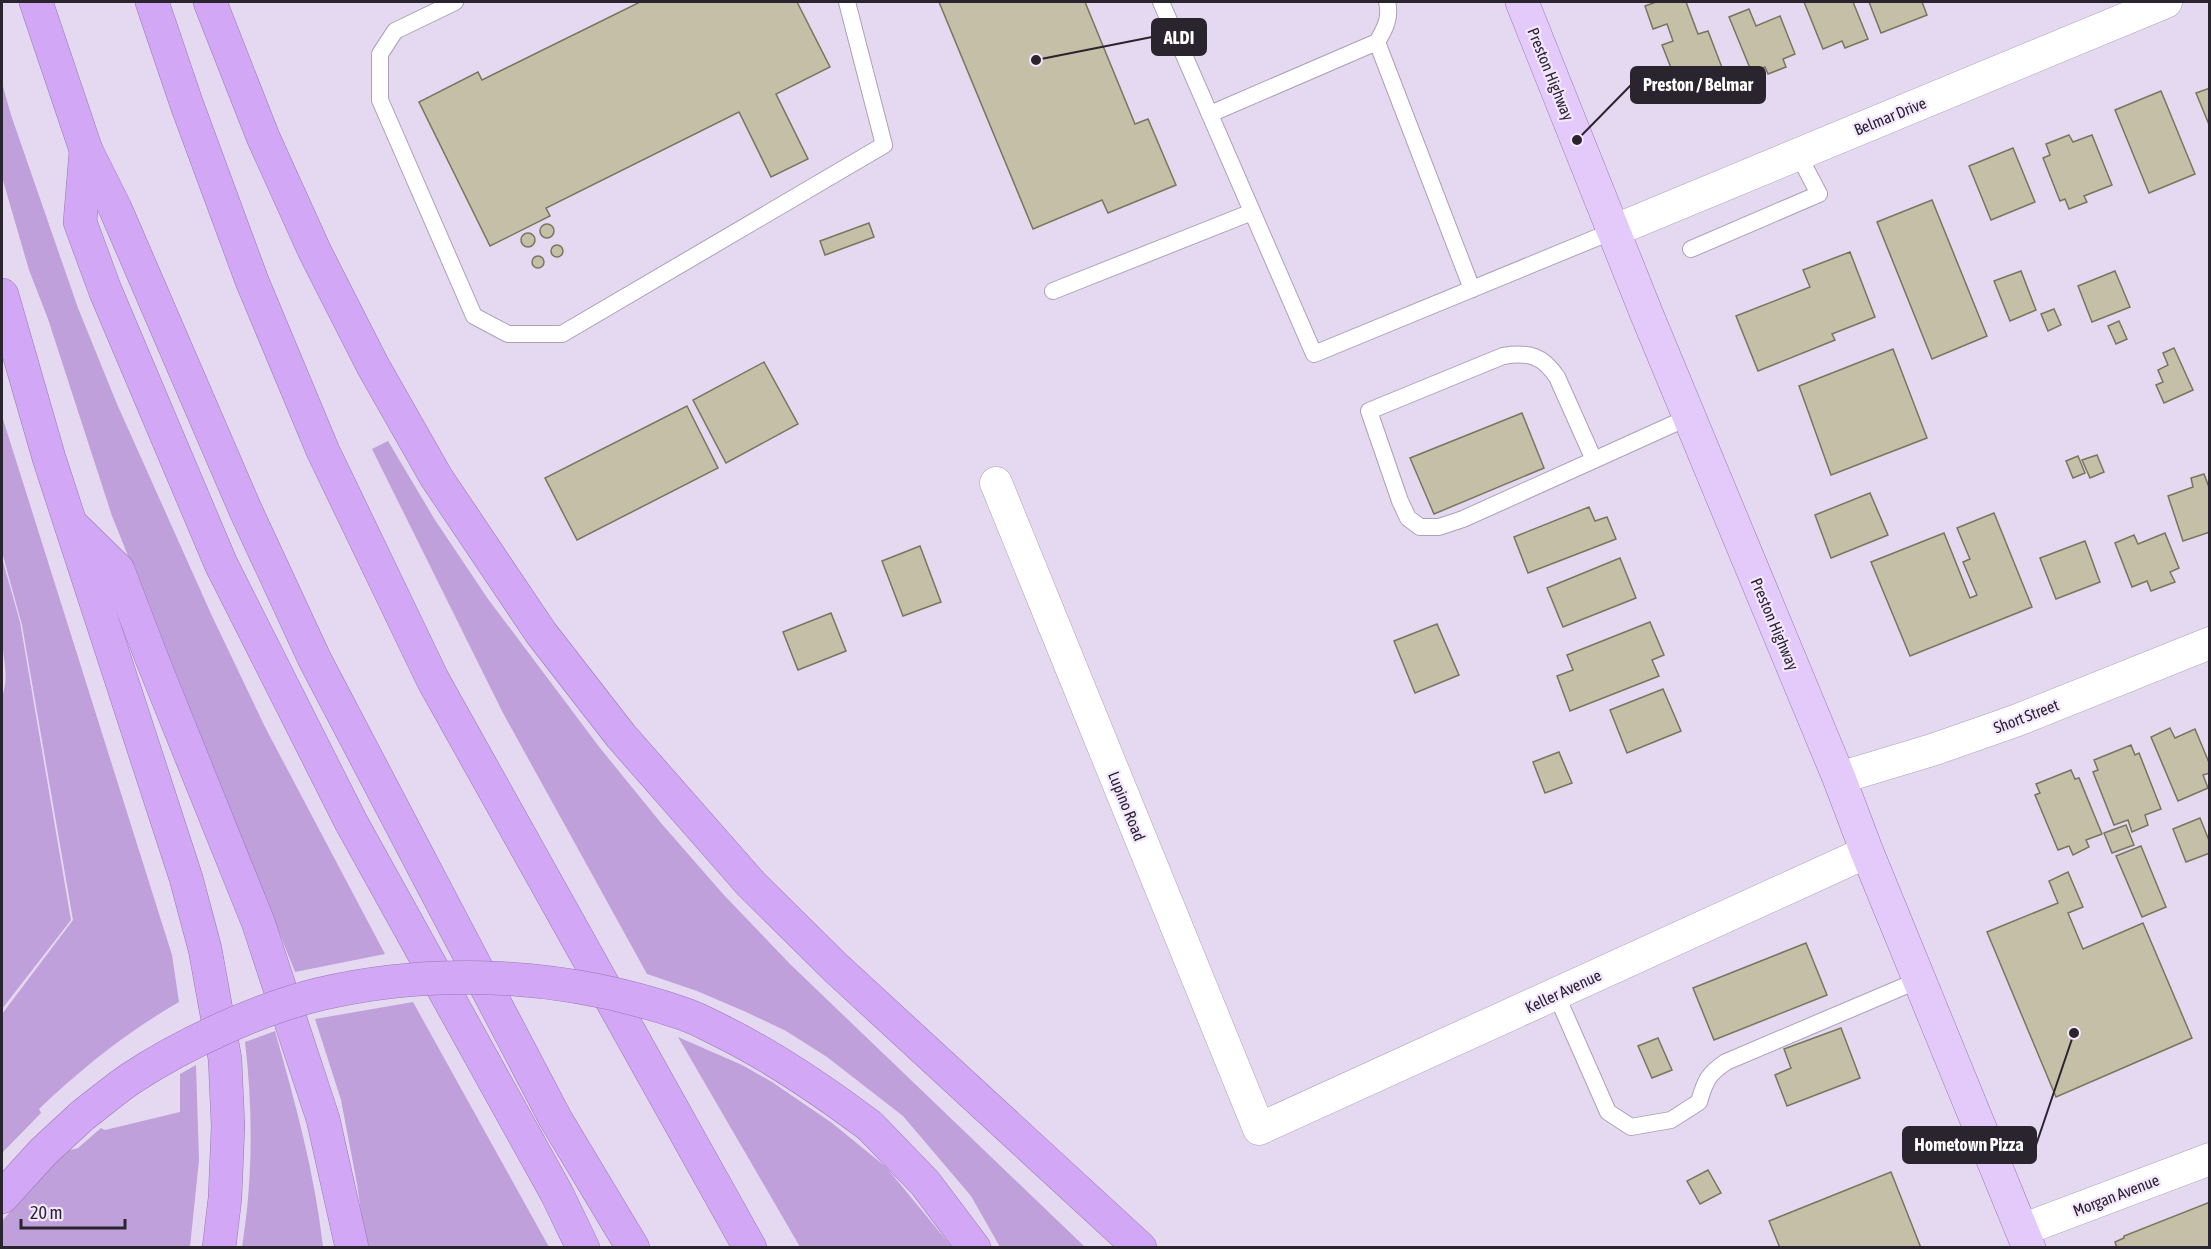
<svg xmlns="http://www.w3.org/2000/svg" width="2211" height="1249" viewBox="0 0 2211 1249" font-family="'Asap Condensed',sans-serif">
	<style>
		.green { fill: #bfa0da }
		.building { fill: #c4bfa6; stroke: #79755e; stroke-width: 1.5 }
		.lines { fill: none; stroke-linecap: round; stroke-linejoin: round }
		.lane-casing { stroke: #aca0b7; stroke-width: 18 }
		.street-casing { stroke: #aca0b7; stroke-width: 33 }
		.primary-casing { stroke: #9779b0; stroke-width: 34 }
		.highway-casing { stroke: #9779b0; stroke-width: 34 }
		.lane { stroke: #fff; stroke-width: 16 }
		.street { stroke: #fff; stroke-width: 32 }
		.primary { stroke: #e4cafa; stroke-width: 33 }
		.highway { stroke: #d2a7f6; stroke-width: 33 }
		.highway-bridge-casing { stroke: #9779b0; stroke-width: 34; stroke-linecap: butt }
		.highway-bridge { stroke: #d2a7f6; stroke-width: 33 }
		.labels { text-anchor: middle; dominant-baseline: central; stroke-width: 4.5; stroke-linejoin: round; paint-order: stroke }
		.street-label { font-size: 16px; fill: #29242d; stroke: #f3e6fe }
		.leader { fill: none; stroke: #29242d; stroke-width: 2 }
		.callout-dot { fill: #29242d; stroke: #f3e6fe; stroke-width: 2 }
		.callout { fill: #29242d; stroke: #29242d; stroke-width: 2 }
		.callout-label { font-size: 18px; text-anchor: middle; font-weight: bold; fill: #fff }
	</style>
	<rect width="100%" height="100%" fill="#e5d9f1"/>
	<g class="green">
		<polygon points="2,83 11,115 78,308 117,404 212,616 266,729 385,954 295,972 112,516 48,319 29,270 2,177"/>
		<path d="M2 416 172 955 179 1002C127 1032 82 1068 39 1109L41 1113 2 1153V1014L73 920 22 625 2 552Z"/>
		<polygon points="388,441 435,520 488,599 600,748 661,823 723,894 790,964 1085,1247 1000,1247 971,1196 903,1116 827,1057 786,1031 746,1012 697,991 647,974 503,713 372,449"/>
		<path d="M2 558 20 622 71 920 2 1009V697C10 675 2 657 2 635 1 610 1 584 2 558Z"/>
		<polygon points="413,1002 549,1247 366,1247 357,1184 341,1100 315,1019"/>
		<path d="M275 1031C295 1102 315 1174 323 1247H242C253 1180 253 1109 245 1042Z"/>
		<polygon points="678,1037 742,1065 772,1082 832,1123 886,1167 952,1247 800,1247"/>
		<polygon points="196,1065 199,1160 190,1247 2,1247 2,1221 63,1152 78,1148 101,1128 105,1130 180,1112 180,1074"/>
	</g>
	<g class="building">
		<polygon points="640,2 797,2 830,67 776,94 808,159 771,177 739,112 546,208 550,216 490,246 419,102 478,72 482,80"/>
		<polygon points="939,2 1085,2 1135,124 1148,119 1176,185 1108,213 1102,200 1033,229"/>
		<polygon points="1656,2 1686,2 1698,34 1708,31 1726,78 1714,83 1716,89 1684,101 1662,45 1673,41 1667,24 1653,29 1645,6"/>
		<polygon points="1804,2 1853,2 1868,39 1845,48 1842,41 1823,49"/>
		<polygon points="1869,2 1922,2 1927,15 1881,33"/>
		<polygon points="1749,9 1756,26 1780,16 1795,54 1783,59 1786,67 1768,74 1765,67 1752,73 1729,17"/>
		<polygon points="2210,88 2210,127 2196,93"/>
		<polygon points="2161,91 2195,174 2149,193 2115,110"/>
		<polygon points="2069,135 2073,142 2092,135 2112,185 2084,196 2087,202 2069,209 2065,199 2060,201 2043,158 2050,155 2046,144"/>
		<polygon points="2013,148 2035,202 1991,220 1969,166"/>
		<polygon points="1932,200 1987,336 1932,359 1877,222"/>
		<polygon points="869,223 874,237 825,255 820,241"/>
		<circle cx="547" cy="231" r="7"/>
		<circle cx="528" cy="240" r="7"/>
		<circle cx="557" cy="251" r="6"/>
		<polygon points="1850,252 1875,317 1832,334 1835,340 1758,371 1736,316 1810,287 1803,270"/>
		<circle cx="538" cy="262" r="6"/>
		<polygon points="2021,271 2036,310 2010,321 1994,281"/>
		<polygon points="2115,271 2130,307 2092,322 2078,286"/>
		<polygon points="2054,309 2061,325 2048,331 2041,314"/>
		<polygon points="2119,321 2127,339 2116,344 2108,326"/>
		<polygon points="2174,348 2193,390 2164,403 2156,385 2163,382 2158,370 2168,365 2163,353"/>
		<polygon points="1893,349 1927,438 1831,475 1799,386"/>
		<polygon points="764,362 798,424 726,463 693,400"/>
		<polygon points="687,406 718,468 577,540 545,478"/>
		<polygon points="1522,413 1544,468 1434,514 1410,458"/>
		<polygon points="2097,455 2104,472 2090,478 2082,460"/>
		<polygon points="2078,456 2085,473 2073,478 2066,461"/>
		<polygon points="2204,474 2210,490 2210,532 2183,541 2168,496 2193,487 2191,478"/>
		<polygon points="1870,493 1888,535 1831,558 1815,515"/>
		<polygon points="1589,507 1595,521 1607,517 1616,539 1528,573 1514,537"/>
		<polygon points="1994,513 2032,607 1910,656 1871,562 1944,533 1970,598 1977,595 1963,562 1970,559 1957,528"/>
		<polygon points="2165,533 2179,568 2170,572 2175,582 2151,591 2147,581 2132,587 2115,543 2134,535 2138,544"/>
		<polygon points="2085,541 2100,582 2056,599 2040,558"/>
		<polygon points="920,546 941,602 903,616 882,561"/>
		<polygon points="1620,558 1636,598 1563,627 1547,588"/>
		<polygon points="831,613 846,651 798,670 783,632"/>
		<polygon points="1650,622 1664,655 1652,660 1659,676 1570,711 1557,676 1573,670 1567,655"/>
		<polygon points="1437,624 1459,675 1415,693 1394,641"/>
		<polygon points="1663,689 1681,731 1627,753 1610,710"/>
		<polygon points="2170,728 2175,738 2195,729 2210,765 2210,773 2203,775 2208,788 2178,801 2151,737"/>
		<polygon points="2131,745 2135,755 2139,753 2161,809 2145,815 2148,825 2132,832 2128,820 2114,825 2093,772 2098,770 2094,760"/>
		<polygon points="1559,752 1572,783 1545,793 1533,762"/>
		<polygon points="2071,770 2075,779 2079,778 2102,834 2086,840 2089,847 2073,855 2069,846 2058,850 2035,795 2040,793 2036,784"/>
		<polygon points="2200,818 2210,843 2210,853 2186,862 2173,829"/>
		<polygon points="2126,825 2134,845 2112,853 2104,833"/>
		<polygon points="2141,846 2166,907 2142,917 2116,856"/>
		<polygon points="2068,872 2083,907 2068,913 2083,949 2143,923 2192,1038 2056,1097 1987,932 2058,903 2049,881"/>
		<polygon points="1806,943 1827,995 1714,1040 1693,988"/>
		<polygon points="1841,1028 1860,1078 1787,1106 1775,1075 1791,1068 1784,1049"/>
		<polygon points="1658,1038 1672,1070 1652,1078 1638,1046"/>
		<polygon points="1708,1170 1721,1193 1700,1204 1687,1181"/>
		<polygon points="1891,1172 1921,1248 1780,1248 1769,1221"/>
		<polygon points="2210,1202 2210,1248 2117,1248 2115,1242 2124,1238 2124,1236"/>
	</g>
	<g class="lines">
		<defs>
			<g id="lane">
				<polyline points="455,2 395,31 380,54 380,100 474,316 508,334 562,334 884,145 847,2"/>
				<polyline points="1161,2 1314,354 1613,231"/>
				<path d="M1387 2C1391 17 1385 29 1377 42L1472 289"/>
				<polyline points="1210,114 1377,42"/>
				<polyline points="1691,249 1819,194 1798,154"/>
				<polyline points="1053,291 1252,212"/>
				<path d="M1594 460 1463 519 1439 527H1420L1408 518 1400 501 1369 411 1503 356C1529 352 1542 355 1557 377L1594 460 1689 417"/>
				<path d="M1556 994 1608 1112 1631 1127 1671 1120 1699 1102C1705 1081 1708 1074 1726 1062L1919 980"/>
			</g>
			<g id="street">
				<polyline points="1613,231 2166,2"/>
				<polyline points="996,483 1259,1129 1867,852"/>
				<polyline points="1839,778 1932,750 2015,721 2210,643"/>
				<polyline points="2022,1230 2210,1159"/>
			</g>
			<polyline id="primary" points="1522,2 1647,315 1839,778 1867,852 2029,1248"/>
			<g id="highway">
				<polyline points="36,2 86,150 115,208 245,509 315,660 555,1118 633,1248"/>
				<polyline points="152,2 187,105 252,281 323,451 433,680 750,1248"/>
				<polyline points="210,2 263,137 315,252 373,366 436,477 541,633 621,736 751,884 836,968 1140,1248"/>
				<polyline points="86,150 80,222 105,290 221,564 351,822 557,1194 583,1248"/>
				<polyline points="2,295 49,458 186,878 205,949 225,1059 228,1126 225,1198 219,1248"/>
				<polyline points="75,528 118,570 152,659 258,922 323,1119 352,1248"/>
				<polyline points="870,1126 925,1183 974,1248"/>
				<polyline points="2,1197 43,1152 83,1115"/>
			</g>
		</defs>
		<use href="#lane" class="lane-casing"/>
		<use href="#street" class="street-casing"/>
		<use href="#primary" class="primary-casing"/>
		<use href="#highway" class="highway-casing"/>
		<use href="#lane" class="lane"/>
		<use href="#street" class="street"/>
		<use href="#primary" class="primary"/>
		<use href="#highway" class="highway"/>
		<defs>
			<path id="highway-bridge" d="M83 1115C99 1103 114 1090 130 1079 183 1044 258 1009 320 994 439 966 569 974 684 1014 696 1018 709 1025 721 1031 774 1057 822 1090 870 1126"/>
		</defs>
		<use href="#highway-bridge" class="highway-bridge-casing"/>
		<use href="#highway-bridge" class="highway-bridge"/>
	</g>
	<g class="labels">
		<g class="street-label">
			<text transform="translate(1551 74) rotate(68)">Preston Highway</text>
			<text transform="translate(1890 116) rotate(-22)">Belmar Drive</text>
			<text transform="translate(1775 624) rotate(67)">Preston Highway</text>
			<text transform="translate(2026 716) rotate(-21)">Short Street</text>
			<text transform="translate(1127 806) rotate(68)">Lupino Road</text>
			<text transform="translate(1563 991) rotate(-25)">Keller Avenue</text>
			<text transform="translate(2116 1195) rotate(-21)">Morgan Avenue</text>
		</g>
	</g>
	<path class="leader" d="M1036 60L1152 37M1577 140L1631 85M2074 1033L2036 1145"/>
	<g class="callout-dot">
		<circle cx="1036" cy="60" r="6"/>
		<circle cx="1577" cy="140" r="6"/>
		<circle cx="2074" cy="1033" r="6"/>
	</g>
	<g class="callout">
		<rect x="1152" y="19" width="54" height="36" rx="6"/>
		<rect x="1631" y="67" width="134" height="36" rx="6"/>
		<rect x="1903" y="1127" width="133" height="36" rx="6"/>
	</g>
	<g class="callout-label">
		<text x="1179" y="44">ALDI</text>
		<text x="1698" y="91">Preston / Belmar</text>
		<text x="1969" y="1151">Hometown Pizza</text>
	</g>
	<rect width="2211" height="1249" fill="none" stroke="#29242d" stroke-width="6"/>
	<path d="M21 1219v9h104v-9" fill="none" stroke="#29242d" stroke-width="3"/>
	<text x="30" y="1219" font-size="18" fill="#29242d" stroke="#f3e6fe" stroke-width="4.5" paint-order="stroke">20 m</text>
</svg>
